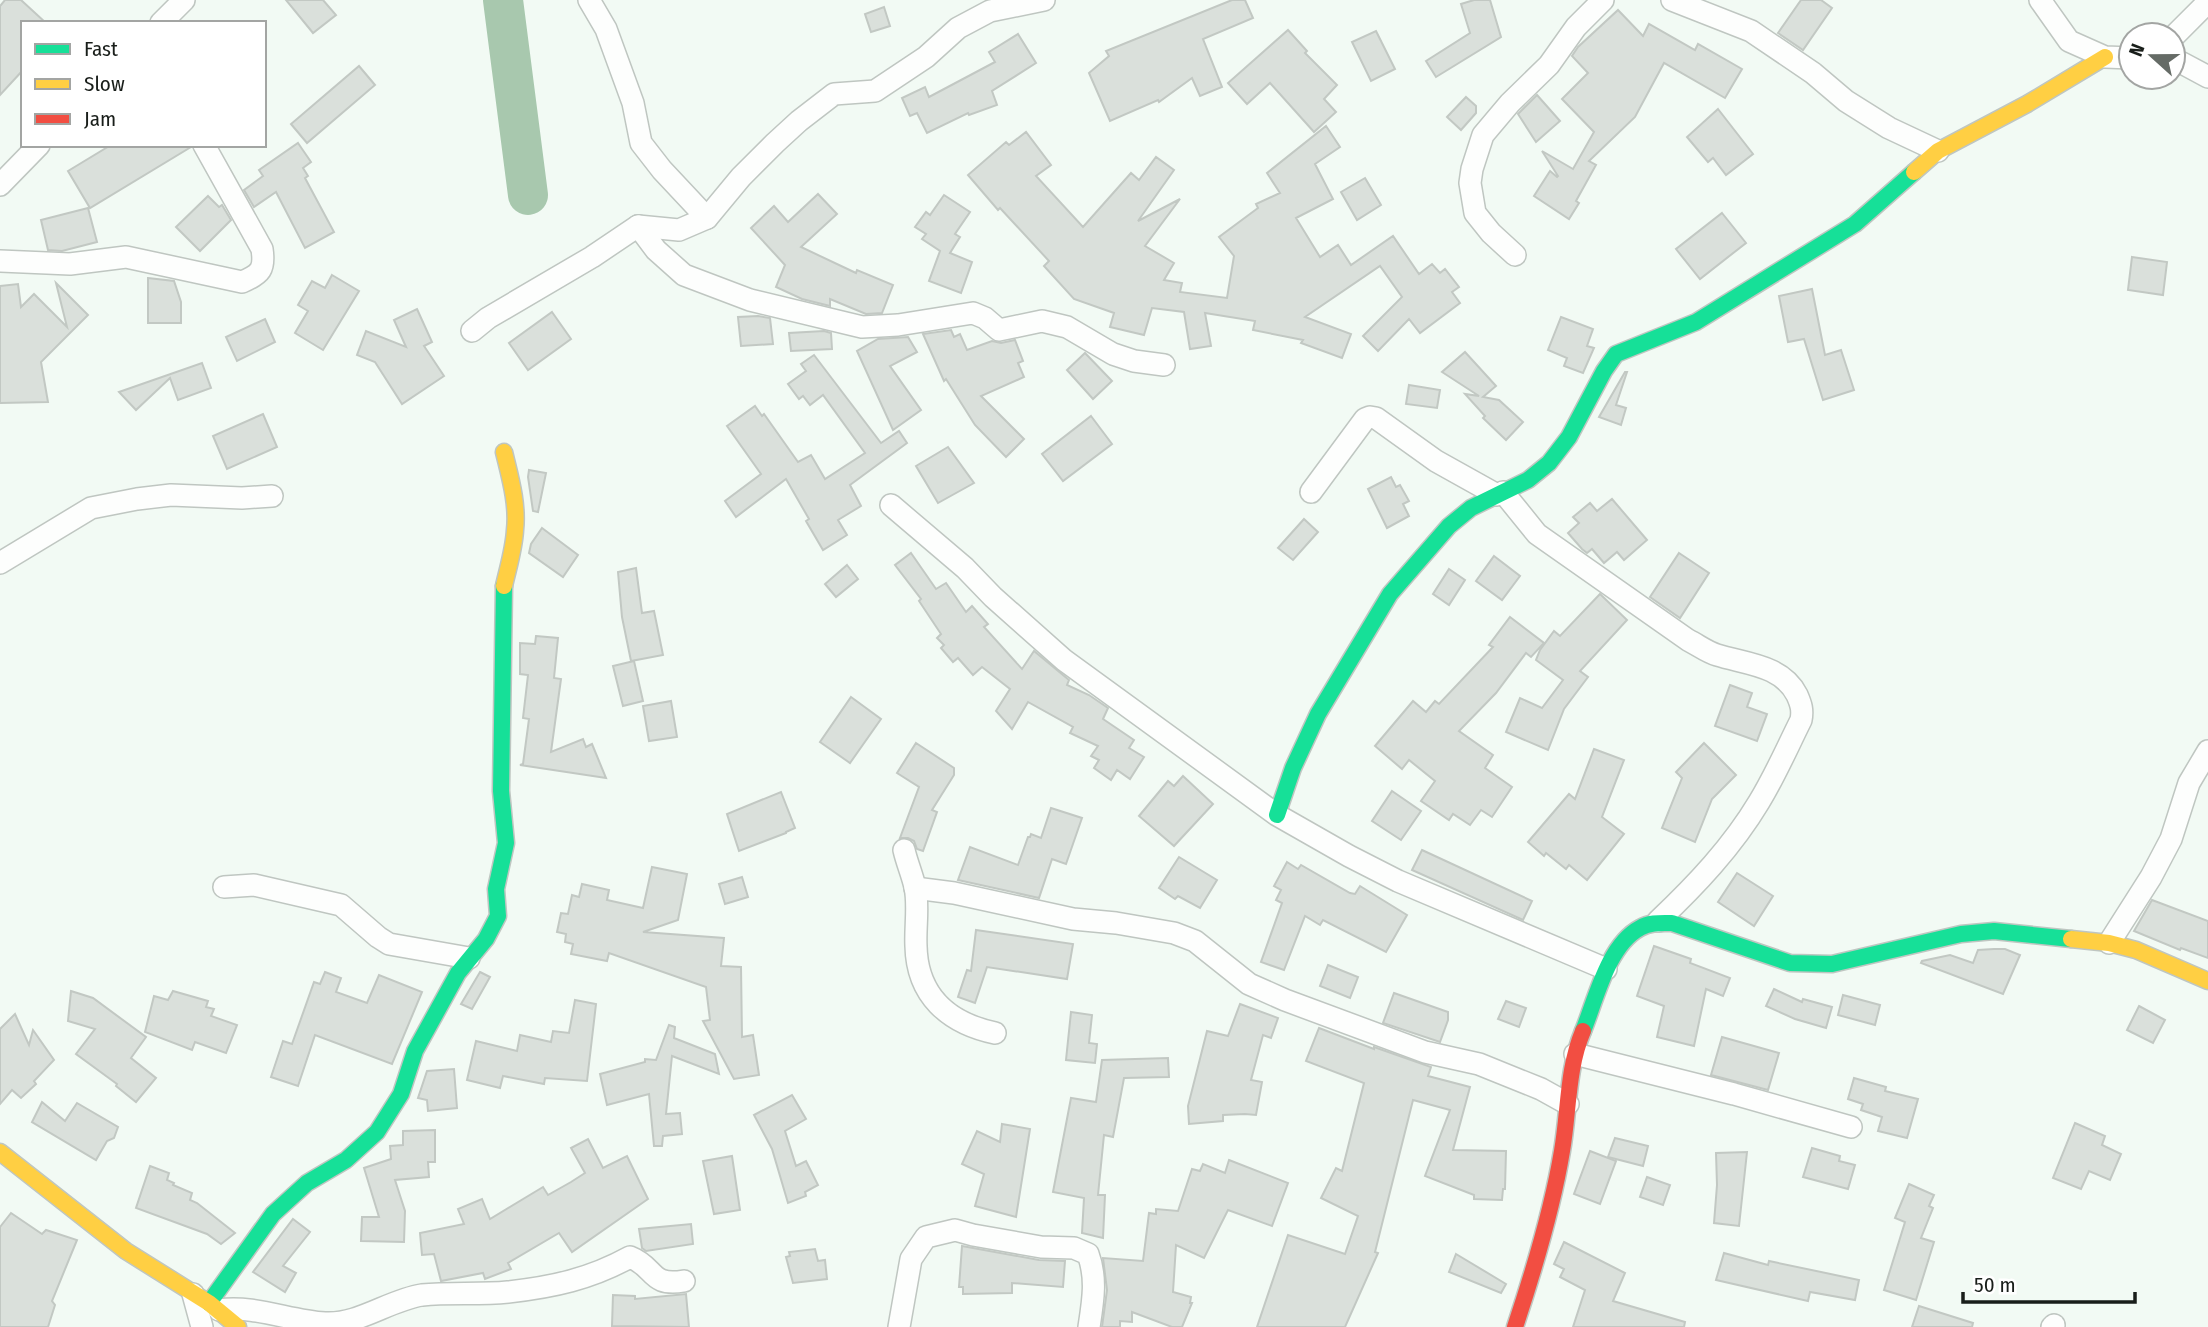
<svg xmlns="http://www.w3.org/2000/svg" width="2208" height="1327" viewBox="0 0 2208 1327" font-family="'Fira Sans Condensed',sans-serif">
	<style>
		.lines { fill: none; stroke-linecap: round; stroke-linejoin: round }
		.river { stroke: #a8c8ae; stroke-width: 40 }
		.building { fill: #dae0db; stroke: #c2c8c3; stroke-width: 2 }
		.street-casing { stroke: #bfc6c1; stroke-width: 24 }
		.fast-casing { stroke: #bfc6c1; stroke-width: 19 }
		.slow-casing { stroke: #bfc6c1; stroke-width: 19 }
		.jam-casing { stroke: #bfc6c1; stroke-width: 19 }
		.street { stroke: #fdfefd; stroke-width: 21 }
		.fast { stroke: #16e098; stroke-width: 16 }
		.slow { stroke: #ffcf43; stroke-width: 16 }
		.jam { stroke: #f24e42; stroke-width: 16 }
	</style>
	<rect width="100%" height="100%" fill="#f2faf4"/>
	<g class="lines">
		<polyline class="river" points="503,0 528,195"/>
	</g>
	<g class="building">
		<polygon points="5,0 21,0 46,23 23,23 23,70 0,95 0,6"/>
		<polygon points="286,0 323,0 336,15 313,33"/>
		<polygon points="1232,0 1245,0 1253,18 1203,39 1222,87 1200,96 1192,78 1159,102 1158,100 1110,121 1089,73 1109,56 1106,51"/>
		<polygon points="1474,0 1490,0 1501,37 1436,77 1426,61 1470,33 1461,4"/>
		<polygon points="1801,0 1821,0 1832,8 1803,50 1778,33"/>
		<polygon points="884,7 890,26 871,32 865,14"/>
		<polygon points="1618,10 1643,36 1649,24 1695,50 1698,44 1742,69 1725,98 1664,63 1635,117 1589,161 1596,165 1576,201 1579,203 1569,219 1534,196 1550,171 1557,177 1558,176 1542,151 1573,169 1594,132 1562,99 1588,73 1572,56 1578,47"/>
		<polygon points="1288,30 1307,51 1305,53 1337,85 1324,99 1336,112 1314,132 1270,83 1247,104 1228,83"/>
		<polygon points="1376,31 1395,69 1371,81 1352,42"/>
		<polygon points="1018,34 1036,63 992,91 997,105 969,115 968,113 927,133 917,113 910,116 902,98 925,87 929,97 995,62 989,52"/>
		<polygon points="359,66 375,85 307,143 291,124"/>
		<polygon points="1537,95 1560,121 1536,142 1518,114"/>
		<polygon points="1466,97 1476,106 1476,113 1461,130 1447,117"/>
		<polygon points="1718,109 1753,154 1726,175 1713,158 1708,162 1687,137"/>
		<polygon points="1326,126 1340,147 1315,164 1333,199 1296,218 1320,257 1338,245 1351,265 1393,236 1419,274 1432,264 1440,273 1445,269 1459,287 1452,292 1460,303 1420,333 1409,319 1378,351 1363,336 1402,297 1380,266 1305,317 1351,334 1342,358 1301,343 1303,340 1253,330 1255,321 1205,313 1211,346 1190,349 1184,312 1152,308 1144,335 1110,327 1114,313 1074,299 1044,266 1049,261 1000,208 998,210 968,175 1006,142 1009,145 1026,132 1051,165 1036,176 1083,227 1131,173 1139,180 1156,157 1174,170 1138,221 1180,199 1145,246 1174,263 1164,280 1182,283 1180,292 1227,298 1234,256 1219,237 1258,208 1256,204 1280,193 1267,173"/>
		<polygon points="298,143 311,162 303,168 308,176 305,178 334,232 305,248 276,192 254,207 244,190 263,176 259,170"/>
		<polygon points="111,145 191,145 191,147 90,208 68,171"/>
		<polygon points="1365,178 1381,205 1357,220 1341,192"/>
		<polygon points="818,194 837,214 801,247 856,273 857,270 893,285 882,313 866,314 830,299 830,306 802,299 776,287 785,265 751,228 774,206 788,222"/>
		<polygon points="944,195 970,212 955,234 960,237 950,253 972,262 961,293 929,281 940,251 922,239 926,234 915,227 926,212 930,215"/>
		<polygon points="208,196 219,207 222,205 231,220 200,251 176,227"/>
		<polygon points="88,208 97,242 62,251 48,250 41,220"/>
		<polygon points="1722,213 1746,243 1700,279 1676,249"/>
		<polygon points="2132,257 2167,262 2163,295 2128,290"/>
		<polygon points="332,275 359,291 323,350 295,333 308,311 298,305 312,281 325,288"/>
		<polygon points="148,278 174,281 181,302 181,323 148,323"/>
		<polygon points="56,283 88,315 41,362 48,402 0,403 0,286 18,284 21,307 34,294 67,327"/>
		<polygon points="1812,289 1825,355 1841,350 1854,390 1823,400 1804,339 1788,342 1779,296"/>
		<polygon points="417,309 432,342 424,346 444,376 402,404 375,362 357,355 366,331 406,347 394,320"/>
		<polygon points="552,312 571,339 528,370 509,343"/>
		<polygon points="758,316 770,318 773,344 741,346 738,317"/>
		<polygon points="1561,317 1593,329 1587,346 1594,348 1583,373 1564,366 1567,358 1548,350"/>
		<polygon points="265,319 275,342 237,361 226,337"/>
		<polygon points="951,330 954,337 960,334 967,350 992,341 1001,343 1015,340 1023,361 1018,363 1024,377 981,396 1024,439 1006,457 975,425 946,379 944,381 923,334"/>
		<polygon points="824,331 831,333 832,349 791,351 789,333"/>
		<polygon points="908,337 917,352 890,366 921,410 893,430 857,351 878,339"/>
		<polygon points="1465,352 1496,386 1483,397 1499,400 1523,422 1506,440 1483,418 1485,416 1465,394 1479,396 1442,372"/>
		<polygon points="1085,353 1112,381 1093,399 1067,370"/>
		<polygon points="814,355 881,443 899,431 907,443 850,485 861,506 838,520 847,535 823,550 806,521 809,519 786,479 736,517 725,501 761,474 727,426 755,406 762,416 764,414 798,462 811,455 825,479 865,453 823,395 810,405 803,396 799,399 788,384 806,371 801,364"/>
		<polygon points="202,363 211,388 178,400 170,378 136,410 119,392"/>
		<polygon points="1625,372 1627,372 1616,405 1626,408 1621,425 1599,417"/>
		<polygon points="1409,385 1440,390 1437,408 1406,404"/>
		<polygon points="263,414 277,447 227,469 213,436"/>
		<polygon points="1091,416 1112,444 1063,481 1042,454"/>
		<polygon points="948,447 974,483 938,503 916,466"/>
		<polygon points="529,470 546,473 538,512 533,511 528,477"/>
		<polygon points="1391,477 1396,487 1400,485 1409,501 1403,504 1409,516 1387,528 1368,489"/>
		<polygon points="1612,499 1647,540 1624,560 1617,552 1604,563 1592,549 1587,553 1582,549 1568,533 1579,523 1573,517 1590,503 1597,511"/>
		<polygon points="1304,519 1318,532 1293,560 1278,548"/>
		<polygon points="542,528 578,555 563,577 529,553 531,544"/>
		<polygon points="911,553 936,589 946,583 966,612 972,606 988,624 984,627 1022,669 1034,651 1069,680 1067,685 1089,695 1108,708 1103,719 1134,740 1129,748 1144,757 1130,779 1117,770 1111,780 1094,768 1099,760 1091,756 1098,746 1070,733 1073,727 1028,702 1012,729 996,711 1010,689 982,667 973,675 958,658 953,662 941,648 944,645 937,638 941,634 919,601 921,599 895,565"/>
		<polygon points="1679,553 1709,573 1680,618 1650,597"/>
		<polygon points="1494,556 1520,576 1502,600 1476,581"/>
		<polygon points="847,565 858,579 836,597 825,584"/>
		<polygon points="636,568 642,613 654,611 663,655 631,661 622,617 618,572"/>
		<polygon points="1449,569 1465,580 1449,605 1433,594"/>
		<polygon points="1600,594 1627,620 1580,671 1588,677 1564,709 1548,750 1506,732 1520,698 1542,708 1563,680 1536,660 1540,650 1554,631 1560,636"/>
		<polygon points="1510,617 1544,643 1531,657 1526,653 1496,693 1459,731 1493,755 1485,768 1512,787 1492,817 1481,810 1470,825 1453,814 1449,820 1421,801 1435,781 1409,760 1402,769 1375,746 1413,701 1426,712 1435,701 1439,704 1493,647 1489,645"/>
		<polygon points="536,636 558,638 554,678 561,679 551,752 583,739 586,747 592,744 606,778 520,765 523,764 529,719 523,718 528,675 520,674 520,643 535,644"/>
		<polygon points="634,661 643,701 623,706 613,666"/>
		<polygon points="1730,685 1752,693 1747,707 1767,714 1757,741 1715,726"/>
		<polygon points="851,697 881,719 850,763 820,742"/>
		<polygon points="671,701 677,737 649,741 643,706"/>
		<polygon points="916,743 954,768 954,775 932,810 937,812 923,851 917,849 914,841 908,838 900,838 919,787 897,773"/>
		<polygon points="1704,743 1736,775 1712,799 1695,842 1662,828 1682,778 1676,772"/>
		<polygon points="1594,749 1624,760 1602,817 1624,834 1587,880 1569,865 1566,869 1546,853 1544,856 1528,842 1569,794 1575,799"/>
		<polygon points="1183,776 1213,804 1174,846 1139,816 1168,781 1174,786"/>
		<polygon points="1392,791 1421,811 1401,840 1372,821"/>
		<polygon points="781,792 795,828 786,832 786,833 739,851 727,814"/>
		<polygon points="1051,808 1082,818 1066,864 1052,859 1039,898 958,880 970,847 1018,865 1028,837 1030,837 1031,834 1041,838"/>
		<polygon points="1422,850 1532,901 1523,920 1412,870"/>
		<polygon points="1179,857 1217,880 1200,908 1178,896 1175,899 1159,888"/>
		<polygon points="1287,862 1298,869 1301,865 1350,893 1355,894 1360,886 1407,915 1386,952 1323,920 1320,925 1305,916 1284,970 1261,962 1282,903 1276,900 1281,890 1274,886"/>
		<polygon points="652,867 687,874 678,920 643,932 724,938 721,966 741,967 742,1037 753,1035 759,1075 734,1079 703,1021 710,1020 706,987 609,953 607,961 571,954 573,944 565,942 566,934 557,932 561,913 568,914 572,895 579,897 582,884 609,890 607,900 643,908"/>
		<polygon points="1737,873 1773,896 1754,926 1718,902"/>
		<polygon points="742,877 748,897 725,904 719,884"/>
		<polygon points="2152,900 2208,921 2208,958 2181,948 2180,950 2134,931"/>
		<polygon points="976,930 1073,944 1067,979 987,967 975,1003 958,997 967,970 971,971"/>
		<polygon points="1654,946 1691,959 1690,963 1730,978 1723,996 1706,989 1694,1046 1657,1037 1664,1006 1637,996"/>
		<polygon points="1994,949 2005,949 2020,955 2003,994 1921,963 1922,961 1950,955 1973,963 1978,950"/>
		<polygon points="1328,965 1358,977 1350,998 1320,986"/>
		<polygon points="325,972 341,978 336,992 367,1003 379,975 422,992 392,1064 315,1035 298,1086 271,1077 283,1041 292,1044 314,982 320,984"/>
		<polygon points="480,972 490,977 472,1009 461,1004"/>
		<polygon points="1774,989 1802,1002 1803,999 1832,1007 1826,1028 1795,1019 1766,1006"/>
		<polygon points="71,991 93,998 146,1037 131,1058 156,1078 136,1102 116,1086 117,1084 76,1054 95,1029 68,1021"/>
		<polygon points="173,991 208,1001 206,1007 214,1009 211,1016 237,1025 226,1053 195,1042 192,1050 145,1032 154,996 168,1000"/>
		<polygon points="1394,993 1448,1012 1448,1020 1440,1042 1383,1023"/>
		<polygon points="1843,995 1880,1005 1875,1025 1838,1015"/>
		<polygon points="575,1000 596,1004 587,1081 545,1078 544,1084 503,1076 500,1088 467,1080 476,1041 517,1051 520,1035 551,1042 553,1031 569,1033"/>
		<polygon points="1506,1001 1526,1008 1519,1027 1498,1019"/>
		<polygon points="1240,1004 1278,1018 1271,1038 1263,1035 1251,1080 1262,1082 1256,1115 1245,1114 1223,1115 1223,1121 1189,1124 1188,1106 1207,1031 1228,1036"/>
		<polygon points="2139,1006 2165,1020 2153,1043 2127,1030"/>
		<polygon points="1071,1012 1092,1015 1089,1043 1097,1044 1095,1063 1066,1060"/>
		<polygon points="15,1014 29,1045 33,1030 54,1060 34,1081 36,1084 21,1098 12,1090 0,1104 0,1029"/>
		<polygon points="669,1025 675,1027 674,1038 715,1054 719,1074 672,1056 666,1114 680,1113 682,1134 663,1136 662,1146 654,1146 649,1094 607,1105 600,1074 645,1062 645,1059 656,1060"/>
		<polygon points="1319,1028 1374,1049 1374,1047 1431,1067 1428,1076 1470,1087 1453,1150 1506,1151 1505,1189 1503,1189 1502,1200 1474,1199 1474,1195 1425,1176 1450,1110 1413,1100 1375,1252 1378,1253 1345,1327 1257,1327 1288,1235 1345,1254 1358,1216 1321,1198 1336,1168 1342,1171 1364,1083 1306,1061"/>
		<polygon points="1722,1037 1779,1053 1768,1090 1711,1075"/>
		<polygon points="1168,1058 1169,1077 1124,1078 1113,1137 1104,1135 1098,1195 1105,1195 1103,1238 1082,1233 1084,1198 1053,1192 1071,1098 1096,1102 1102,1060"/>
		<polygon points="454,1069 457,1108 428,1111 427,1100 418,1098 427,1071"/>
		<polygon points="1854,1078 1886,1087 1885,1091 1918,1099 1907,1138 1878,1131 1882,1117 1861,1110 1863,1104 1848,1099"/>
		<polygon points="792,1095 806,1119 785,1131 796,1166 806,1161 818,1185 805,1192 806,1196 788,1203 772,1149 754,1115"/>
		<polygon points="42,1102 65,1121 77,1103 118,1127 114,1138 107,1141 96,1160 32,1122"/>
		<polygon points="2075,1123 2105,1136 2102,1145 2121,1154 2110,1180 2089,1171 2081,1189 2053,1178"/>
		<polygon points="1002,1124 1030,1129 1016,1217 975,1206 984,1174 962,1164 977,1131 1000,1142"/>
		<polygon points="435,1130 435,1162 428,1162 429,1177 395,1180 405,1211 404,1242 361,1241 362,1217 379,1217 364,1168 391,1159 390,1146 403,1145 403,1131"/>
		<polygon points="1615,1138 1648,1146 1643,1166 1608,1157"/>
		<polygon points="588,1139 603,1168 627,1156 648,1199 572,1252 559,1233 508,1263 511,1269 485,1279 483,1273 441,1281 434,1254 422,1255 420,1233 464,1224 458,1209 482,1199 490,1219 543,1187 548,1195 571,1182 585,1173 571,1148"/>
		<polygon points="1812,1148 1840,1156 1839,1161 1855,1165 1848,1189 1803,1177"/>
		<polygon points="1590,1151 1616,1161 1600,1204 1574,1194"/>
		<polygon points="1747,1152 1739,1226 1714,1223 1717,1185 1716,1153"/>
		<polygon points="732,1156 740,1210 714,1214 703,1161"/>
		<polygon points="1229,1160 1288,1183 1272,1226 1228,1210 1204,1258 1176,1245 1173,1292 1191,1297 1190,1303 1192,1303 1182,1327 1172,1327 1132,1312 1132,1322 1120,1321 1120,1327 1102,1327 1107,1290 1103,1258 1143,1261 1149,1213 1156,1214 1156,1209 1178,1211 1192,1169 1200,1171 1203,1164 1225,1173"/>
		<polygon points="150,1166 169,1173 167,1180 174,1183 173,1185 192,1193 190,1200 197,1203 235,1233 221,1244 207,1234 136,1208"/>
		<polygon points="1647,1177 1670,1185 1663,1205 1640,1197"/>
		<polygon points="1909,1184 1934,1195 1929,1206 1933,1208 1921,1238 1934,1242 1916,1300 1884,1290 1905,1222 1895,1218"/>
		<polygon points="11,1213 42,1234 46,1230 77,1240 52,1301 55,1305 48,1327 0,1327 0,1227"/>
		<polygon points="293,1219 310,1232 283,1266 296,1273 285,1292 253,1272"/>
		<polygon points="691,1224 693,1244 646,1251 642,1248 639,1229"/>
		<polygon points="1564,1242 1625,1273 1613,1301 1685,1322 1684,1327 1573,1327 1585,1290 1560,1277 1564,1269 1554,1264"/>
		<polygon points="962,1246 1039,1260 1065,1261 1063,1287 1012,1283 1012,1293 963,1294 963,1287 959,1287"/>
		<polygon points="815,1249 818,1261 825,1260 827,1279 793,1283 786,1257 790,1256 789,1252"/>
		<polygon points="1724,1253 1768,1265 1769,1261 1859,1280 1855,1300 1810,1292 1808,1301 1716,1280"/>
		<polygon points="1456,1254 1506,1284 1501,1293 1449,1272"/>
		<polygon points="686,1294 689,1327 612,1326 613,1295 635,1296 635,1299"/>
		<polygon points="1919,1306 1973,1323 1972,1327 1912,1327"/>
	</g>
	<g class="lines">
		<defs>
			<g id="street">
				<polyline points="589,0 606,29 633,103 641,143 662,170 707,218"/>
				<polyline points="1672,0 1751,31 1813,73 1846,101 1889,128 1938,151"/>
				<polyline points="2040,0 2069,41 2105,57 2131,58"/>
				<polyline points="161,23 184,0"/>
				<polyline points="2173,37 2208,2"/>
				<polyline points="2173,61 2182,63 2208,77"/>
				<polyline points="0,185 39,145"/>
				<polyline points="638,226 656,250 684,275 750,300 862,327 898,325 973,313 985,318 999,330 1042,321 1067,327 1113,354 1134,361 1164,365"/>
				<polyline points="1515,255 1491,233 1475,213 1470,183 1472,169 1483,135 1510,103 1549,65 1576,27 1603,0"/>
				<path d="M0 261 70 264 126 257 242 282C261 274 265 269 262 249L204 145"/>
				<polyline points="472,331 488,318 592,257 638,226 679,230 707,218 741,177 775,143 799,121 834,94 875,91 926,57 958,28 990,11 1044,0"/>
				<polyline points="1311,492 1365,419 1370,417 1376,418 1436,461 1497,495"/>
				<path d="M1503 492 1537 534 1688 640C1698 645 1707 652 1717 655 1746 664 1782 665 1797 695 1801 704 1803 710 1801 720 1787 748 1775 776 1759 802 1732 847 1696 885 1658 921"/>
				<polyline points="891,505 965,568 993,597 1064,660 1277,815 1349,856 1398,881 1606,969"/>
				<polyline points="0,563 91,508 137,499 171,495 242,498 272,496"/>
				<path d="M904 850C907 863 912 874 915 887 919 905 915 927 916 946 917 995 948 1023 995 1033"/>
				<polyline points="224,887 254,885 341,905 378,937 389,944 469,958"/>
				<polyline points="915,888 954,893 1073,919 1116,923 1174,933 1195,941 1249,984 1285,1000 1425,1052 1479,1064 1541,1089 1568,1104"/>
				<polyline points="2109,943 2151,877 2171,839 2189,783 2208,751"/>
				<polyline points="1575,1054 1734,1094 1851,1127"/>
				<polyline points="193,1294 202,1327"/>
				<path d="M219 1310C255 1305 290 1321 325 1323 359 1325 389 1300 422 1295 450 1292 479 1295 508 1292 553 1287 590 1279 630 1257 656 1267 649 1287 684 1281"/>
				<path d="M899 1327 911 1259 926 1237 955 1230 973 1235 1041 1247 1074 1248 1088 1254C1097 1278 1093 1301 1089 1327"/>
				<polyline points="2052,1327 2054,1325"/>
			</g>
			<g id="fast">
				<polyline points="1277,815 1293,768 1318,714 1390,594 1449,526 1471,508 1528,480 1549,463 1569,437 1604,371 1616,354 1696,322 1855,224 1914,172"/>
				<path d="M1583 1031C1596 999 1608 945 1640 928 1650 922 1661 923 1672 923L1790 963 1832 964 1961 934 1994 931 2071 939"/>
				<polyline points="209,1303 273,1214 307,1183 346,1160 377,1132 401,1094 415,1051 458,973 486,939 498,916 496,889 506,843 501,791 504,586"/>
			</g>
			<g id="slow">
				<polyline points="1914,172 1938,151 2027,104 2105,57"/>
				<path d="M504 586C508 568 514 549 515 530 518 504 510 477 504 452"/>
				<polyline points="2071,939 2109,943 2136,950 2208,981"/>
				<polyline points="0,1152 126,1251 209,1303 238,1327"/>
			</g>
			<path id="jam" d="M1515 1327C1534 1270 1552 1211 1562 1151 1569 1111 1567 1069 1583 1031"/>
		</defs>
		<use href="#street" class="street-casing"/>
		<use href="#fast" class="fast-casing"/>
		<use href="#slow" class="slow-casing"/>
		<use href="#jam" class="jam-casing"/>
		<use href="#street" class="street"/>
		<use href="#fast" class="fast"/>
		<use href="#slow" class="slow"/>
		<use href="#jam" class="jam"/>
	</g>
	<rect x="21" y="21" width="245" height="126" fill="#ffffff" stroke="#a3a5a3" stroke-width="2"/>
	<rect x="35" y="44" width="35" height="10" fill="#16e098" stroke="#a3a5a3" stroke-width="2"/>
	<text x="84" y="56" font-size="21" fill="#191e1a">Fast</text>
	<rect x="35" y="79" width="35" height="10" fill="#ffcf43" stroke="#a3a5a3" stroke-width="2"/>
	<text x="84" y="91" font-size="21" fill="#191e1a">Slow</text>
	<rect x="35" y="114" width="35" height="10" fill="#f24e42" stroke="#a3a5a3" stroke-width="2"/>
	<text x="84" y="126" font-size="21" fill="#191e1a">Jam</text>
	<g transform="translate(2152 56) rotate(291)"><circle r="33" fill="#ffffff" stroke="#a3a5a3" stroke-width="2"/>
	<path d="M0-5L12 26L0 18L-12 26Z" fill="#656b66"/>
	<text y="-10" font-size="19" font-weight="bold" text-anchor="middle" fill="#191e1a">N</text>
	</g>
	<path d="M1963 1292v10h172v-10" fill="none" stroke="#191e1a" stroke-width="3.5"/>
	<text x="1974" y="1292" font-size="21" fill="#191e1a" stroke="#ffffff" stroke-width="5" paint-order="stroke">50 m</text>
</svg>
